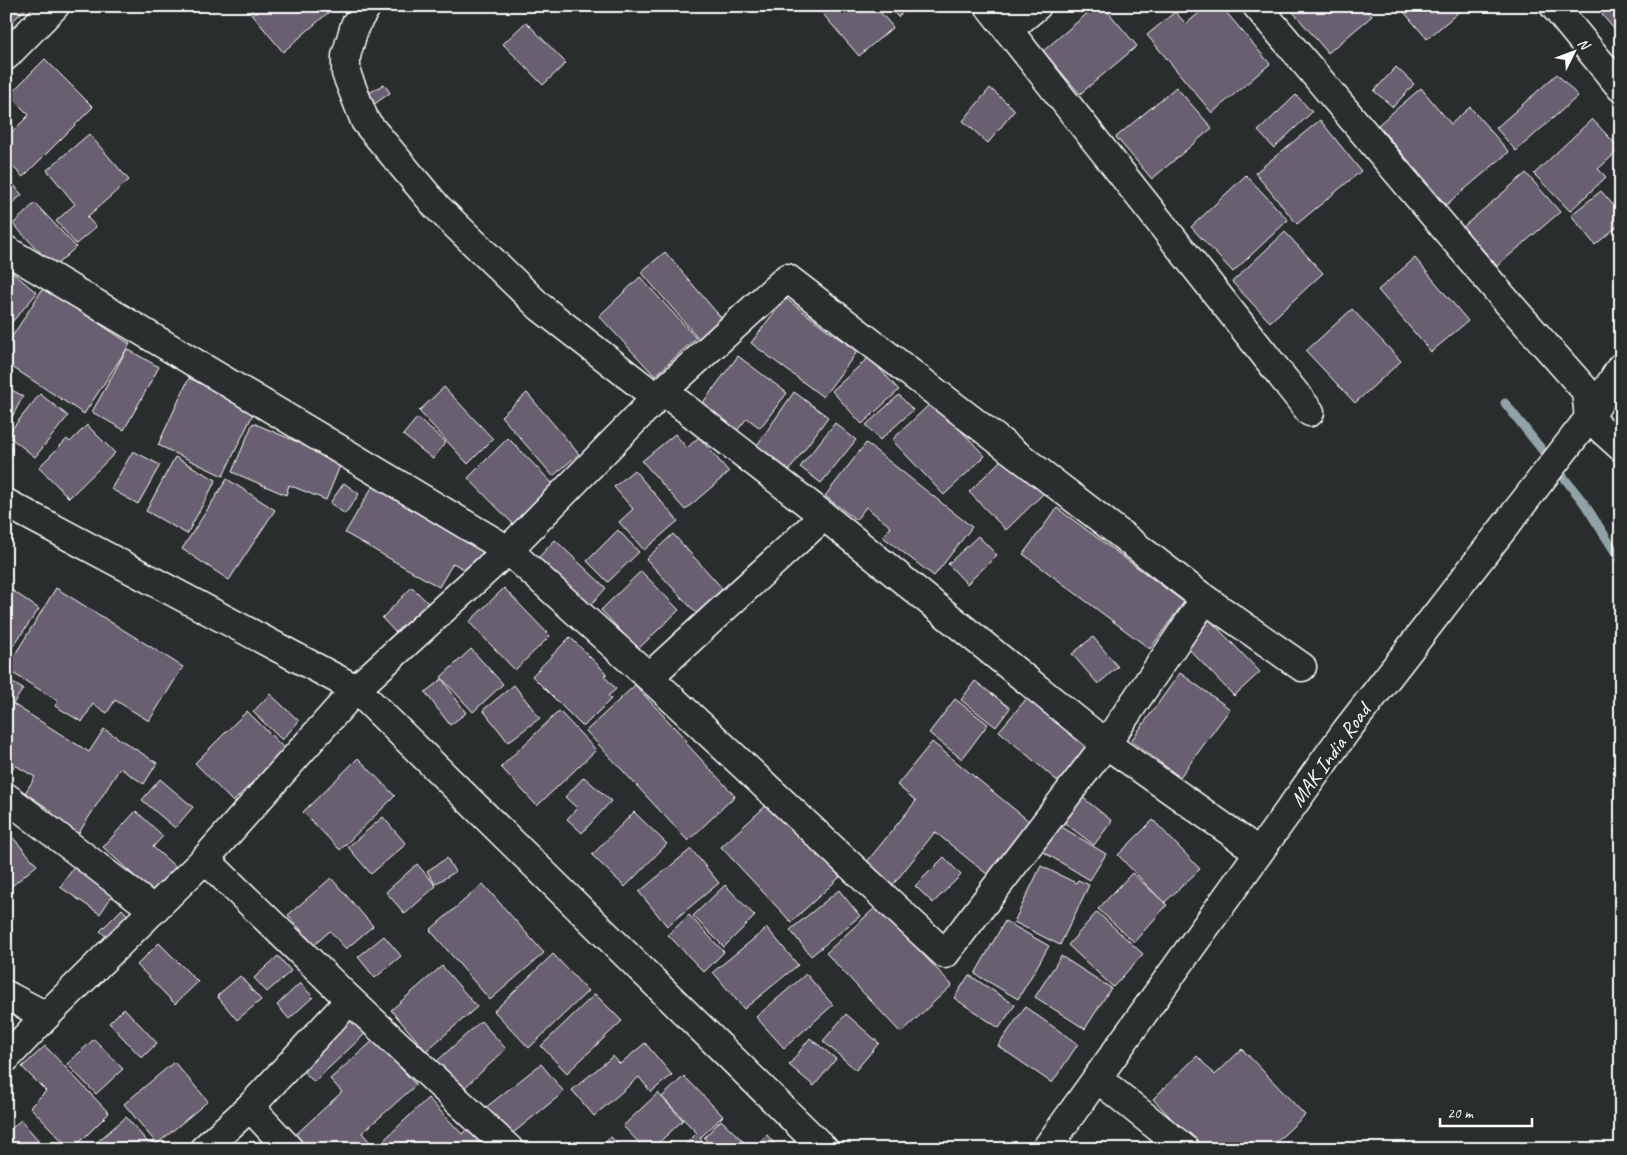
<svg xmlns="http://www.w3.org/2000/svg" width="1627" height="1155" viewBox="0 0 1627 1155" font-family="Caveat,sans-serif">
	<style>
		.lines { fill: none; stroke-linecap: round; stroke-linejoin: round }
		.stream { stroke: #92a3a7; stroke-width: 9 }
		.building { fill: #685f6f; stroke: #fff }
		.minor-casing { stroke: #fff; stroke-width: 31 }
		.minor { stroke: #2a2d2e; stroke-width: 28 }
		.labels { text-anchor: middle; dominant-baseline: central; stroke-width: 5; stroke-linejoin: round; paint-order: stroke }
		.street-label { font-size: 21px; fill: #fff; stroke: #2a2d2e }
	</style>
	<rect width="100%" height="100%" fill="#2a2d2e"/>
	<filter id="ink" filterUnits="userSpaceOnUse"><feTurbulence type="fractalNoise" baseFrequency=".02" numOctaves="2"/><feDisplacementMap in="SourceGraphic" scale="10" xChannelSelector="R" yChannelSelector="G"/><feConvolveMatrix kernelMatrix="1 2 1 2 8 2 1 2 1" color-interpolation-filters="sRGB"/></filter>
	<g filter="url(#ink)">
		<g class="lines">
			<polyline class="stream" points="1505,403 1584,503 1621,561"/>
		</g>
		<g class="building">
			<polygon points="6,6 29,6 6,27"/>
			<polygon points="257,6 326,6 330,11 283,52 250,12"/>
			<polygon points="816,6 875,6 893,27 859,56"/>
			<polygon points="888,6 909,6 898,17"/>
			<polygon points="1096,6 1103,6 1137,46 1080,94 1043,51"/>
			<polygon points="1207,6 1221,6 1270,64 1212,113 1147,35 1175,12 1186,24"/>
			<polygon points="1288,6 1363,6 1372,16 1328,53"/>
			<polygon points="1399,6 1466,6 1427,39"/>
			<polygon points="1612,6 1621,6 1621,37 1602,15"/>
			<polygon points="526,22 566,63 543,85 503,44"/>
			<polygon points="45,59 93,107 23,177 6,160 6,138 29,115 9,95"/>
			<polygon points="1396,67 1414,84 1393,107 1374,91"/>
			<polygon points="1557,74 1578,96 1516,151 1496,128"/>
			<polygon points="384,84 390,93 373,105 366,95"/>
			<polygon points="1176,87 1212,128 1152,179 1116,137"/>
			<polygon points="990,88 1015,110 988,143 963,121"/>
			<polygon points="1421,88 1451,124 1470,107 1509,152 1446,205 1378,125"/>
			<polygon points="1296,95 1312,112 1274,148 1258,131"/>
			<polygon points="1592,119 1620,149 1598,169 1606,177 1570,211 1534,174"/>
			<polygon points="1320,120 1361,171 1297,224 1255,173"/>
			<polygon points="89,134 129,180 87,217 96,227 76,244 56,221 75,204 47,170"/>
			<polygon points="1526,173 1560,212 1497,266 1463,227"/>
			<polygon points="6,175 22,195 6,208"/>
			<polygon points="1246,175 1288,220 1233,272 1191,227"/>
			<polygon points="1601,191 1621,214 1621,223 1595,245 1571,215"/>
			<polygon points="35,203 76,247 54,267 13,224"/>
			<polygon points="1285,232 1323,273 1270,322 1232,282"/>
			<polygon points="665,252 723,320 700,340 641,272"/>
			<polygon points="1415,258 1468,321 1431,352 1378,290"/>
			<polygon points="6,267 37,293 6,329"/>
			<polygon points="640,277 696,338 655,376 599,316"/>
			<polygon points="44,287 130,344 84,414 6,363 6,346"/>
			<polygon points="785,298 857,352 823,397 751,343"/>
			<polygon points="1352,309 1401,361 1355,403 1306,351"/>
			<polygon points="127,349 159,367 124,430 92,412"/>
			<polygon points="738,356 787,393 760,428 747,418 736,432 701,405"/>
			<polygon points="869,357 899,390 862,424 832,391"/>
			<polygon points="189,378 255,410 223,476 158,445"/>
			<polygon points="6,387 23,396 6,429"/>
			<polygon points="444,387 493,439 468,464 419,411"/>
			<polygon points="794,392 828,417 788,472 755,448"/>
			<polygon points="527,393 579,454 553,476 501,416"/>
			<polygon points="40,394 68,416 35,457 7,435"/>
			<polygon points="899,395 913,410 880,440 866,425"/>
			<polygon points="933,401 985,456 944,495 892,440"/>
			<polygon points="417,418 446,442 433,459 403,435"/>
			<polygon points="253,423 342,461 326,500 289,485 286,495 232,472"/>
			<polygon points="835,423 856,440 821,483 800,467"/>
			<polygon points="87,425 115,453 69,498 39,467 67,439 70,442"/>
			<polygon points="675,434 687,448 699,437 729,472 685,510 642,461"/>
			<polygon points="508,438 557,488 517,528 468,478"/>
			<polygon points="866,443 972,527 934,576 883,537 891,527 866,507 856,520 825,496"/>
			<polygon points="133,451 160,465 138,504 111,489"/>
			<polygon points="1007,454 1045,492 1006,530 969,492"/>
			<polygon points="175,457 216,480 187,534 146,511"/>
			<polygon points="634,470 678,521 644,550 619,522 633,509 614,487"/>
			<polygon points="227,479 275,510 229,580 182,549"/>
			<polygon points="344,483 359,494 345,514 330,503"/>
			<polygon points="374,484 485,549 471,573 453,563 439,587 345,533"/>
			<polygon points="1057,508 1184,602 1150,649 1023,554"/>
			<polygon points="618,530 639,552 608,582 587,561"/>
			<polygon points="673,534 723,589 697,614 646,559"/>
			<polygon points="978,536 997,555 967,584 948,564"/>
			<polygon points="555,540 606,588 589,607 538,558"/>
			<polygon points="641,571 679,610 638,649 601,610"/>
			<polygon points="6,586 39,609 11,649 6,645"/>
			<polygon points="412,587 428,603 397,634 382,618"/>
			<polygon points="56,588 183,667 149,721 115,700 107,713 93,704 82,722 55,706 58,701 6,669"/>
			<polygon points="504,588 550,636 515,670 469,622"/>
			<polygon points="1206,616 1260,672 1234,696 1180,640"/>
			<polygon points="570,637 607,674 604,676 616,689 608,696 611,699 583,727 532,676"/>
			<polygon points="1093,637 1118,667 1098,684 1072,654"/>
			<polygon points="471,649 503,684 473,712 441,677"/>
			<polygon points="1180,673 1230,709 1180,777 1131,741"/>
			<polygon points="6,679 23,689 13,704 89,752 104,729 157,763 144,784 120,768 75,839 45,820 52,811 25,793 35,777 15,765 6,779"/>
			<polygon points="442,679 466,713 450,725 425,692"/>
			<polygon points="975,681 1010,708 996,727 961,700"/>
			<polygon points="514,685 540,718 508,742 483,710"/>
			<polygon points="635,685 687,741 685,742 735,796 688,841 586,731"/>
			<polygon points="270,694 299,721 282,740 253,712"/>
			<polygon points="1028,697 1090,750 1061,784 999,731"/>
			<polygon points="955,699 988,724 962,759 929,733"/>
			<polygon points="247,711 285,749 233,802 195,763"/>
			<polygon points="559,711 596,750 537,806 501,767"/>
			<polygon points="932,742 1030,822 988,875 935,832 892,886 865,864 916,801 897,785"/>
			<polygon points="358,758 395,796 340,850 303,812"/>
			<polygon points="584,777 611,801 582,833 567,819 577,808 565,797"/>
			<polygon points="160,779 193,807 175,828 142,800"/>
			<polygon points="1077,793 1112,821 1094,845 1058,818"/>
			<polygon points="770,802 840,877 791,922 721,847"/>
			<polygon points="136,811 163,836 153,847 179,870 155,895 103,847"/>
			<polygon points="634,812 667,844 625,887 592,855"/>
			<polygon points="383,817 406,844 371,874 348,847"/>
			<polygon points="1153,820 1200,869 1164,903 1118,855"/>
			<polygon points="1052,821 1106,854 1090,880 1035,847"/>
			<polygon points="6,830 37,865 6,891"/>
			<polygon points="691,849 719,883 667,926 639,892"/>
			<polygon points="944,857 961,875 933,903 915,886"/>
			<polygon points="447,858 455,872 435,884 427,871"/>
			<polygon points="77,863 116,890 100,914 60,887"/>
			<polygon points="417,864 436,886 405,914 386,892"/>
			<polygon points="1041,866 1076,883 1078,880 1089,885 1060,945 1014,922"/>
			<polygon points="1132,873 1167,905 1134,942 1098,909"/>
			<polygon points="331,878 373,926 346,949 330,931 314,945 288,915"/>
			<polygon points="483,884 544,953 490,1000 430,930"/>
			<polygon points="725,885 755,916 724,947 693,916"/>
			<polygon points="839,890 860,916 811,956 790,930"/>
			<polygon points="877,906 952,985 901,1033 826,953"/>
			<polygon points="122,909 136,924 115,945 100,931"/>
			<polygon points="1097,912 1143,954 1113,987 1068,945"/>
			<polygon points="689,915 724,952 704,972 668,935"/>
			<polygon points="1005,921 1049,946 1018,999 975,974"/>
			<polygon points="767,928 798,965 744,1009 713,972"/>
			<polygon points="384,936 401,956 375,978 358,957"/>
			<polygon points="159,943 198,982 175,1004 137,965"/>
			<polygon points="553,954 588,991 529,1048 494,1011"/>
			<polygon points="278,956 291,971 267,992 254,978"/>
			<polygon points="1061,956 1111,988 1085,1029 1035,997"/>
			<polygon points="442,966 477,1007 426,1051 391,1010"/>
			<polygon points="806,974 833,1005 784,1048 756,1017"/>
			<polygon points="969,975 1015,1005 999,1028 954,998"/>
			<polygon points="240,976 261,1000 237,1020 217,996"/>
			<polygon points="300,983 313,997 289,1019 277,1005"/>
			<polygon points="595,994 622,1021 567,1073 541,1046"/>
			<polygon points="1025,1007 1078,1044 1052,1083 998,1046"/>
			<polygon points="124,1008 157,1043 142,1058 109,1023"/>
			<polygon points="350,1014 367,1032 314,1082 297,1064"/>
			<polygon points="846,1014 879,1043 856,1070 823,1041"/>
			<polygon points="481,1021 506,1049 462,1090 436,1062"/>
			<polygon points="810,1038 836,1059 814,1086 789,1065"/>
			<polygon points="94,1039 123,1069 96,1094 67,1064"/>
			<polygon points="375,1039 416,1085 362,1133 370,1142 363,1149 302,1149 292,1138 342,1092 330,1079"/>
			<polygon points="645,1043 672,1075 651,1092 639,1077 594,1116 572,1090 613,1056 620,1064"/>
			<polygon points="45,1046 109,1113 73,1149 70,1149 30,1107 46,1091 22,1067"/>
			<polygon points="1242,1049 1305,1115 1269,1149 1200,1149 1153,1099 1197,1056 1215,1075"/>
			<polygon points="174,1062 208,1101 157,1144 124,1104"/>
			<polygon points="541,1064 564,1092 508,1137 485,1108"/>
			<polygon points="684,1076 723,1116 700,1138 710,1149 681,1149 697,1133 662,1097"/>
			<polygon points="658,1093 683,1120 652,1149 645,1149 623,1126"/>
			<polygon points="428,1098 462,1134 467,1129 486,1149 390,1149 383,1141"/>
			<polygon points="126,1117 151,1146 147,1149 89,1149"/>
			<polygon points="21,1120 46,1149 6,1149 6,1133"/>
			<polygon points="721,1120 744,1142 737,1149 714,1149 704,1138"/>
			<polygon points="767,1135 779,1149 751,1149"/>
			<polygon points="611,1137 622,1149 598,1149"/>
		</g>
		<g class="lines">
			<defs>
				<g id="minor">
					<polyline points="367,6 355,25 346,56 346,73 365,121 437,207 540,307 657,398"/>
					<polyline points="989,6 1310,412"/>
					<polyline points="1257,6 1502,296 1586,391 1589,418 1621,447"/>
					<polyline points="1554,6 1621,88"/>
					<polyline points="1008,30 1037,6"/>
					<polyline points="6,56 55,6"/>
					<polyline points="6,250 508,550 649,677"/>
					<polyline points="663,391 787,278 1205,599"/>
					<polyline points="6,503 356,689 824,1149"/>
					<polyline points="824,516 649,677 945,954 1106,744 1205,599 1302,667"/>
					<polyline points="6,797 154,910"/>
					<polyline points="205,859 350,1000 509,1149"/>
					<polyline points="6,995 46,1016"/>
					<polyline points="6,1058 46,1016 205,859 356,689 508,550 663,391 824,516 1106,744 1259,852"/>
					<polyline points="1097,1078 1185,1149"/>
					<polyline points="250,1107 289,1149"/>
					<polyline points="204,1149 250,1107 350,1000"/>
					<polyline points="1046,1149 1346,731 1589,418 1621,367"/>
				</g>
			</defs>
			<use href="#minor" class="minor-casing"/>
			<use href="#minor" class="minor"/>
		</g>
	</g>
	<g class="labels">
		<g class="street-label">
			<text transform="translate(1330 755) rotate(-54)">MAK India Road</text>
		</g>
	</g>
	<rect width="1627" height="1155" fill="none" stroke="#2a2d2e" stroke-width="25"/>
	<rect x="12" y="12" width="1602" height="1130" fill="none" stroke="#fff" stroke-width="2" filter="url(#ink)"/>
	<g transform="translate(1574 52) rotate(48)" stroke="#2a2d2e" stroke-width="4" paint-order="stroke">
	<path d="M0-4L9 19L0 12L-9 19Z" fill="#ffffff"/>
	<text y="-8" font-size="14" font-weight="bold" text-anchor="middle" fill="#ffffff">N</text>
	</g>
	<path d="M1440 1118v8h92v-8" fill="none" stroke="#ffffff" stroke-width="2.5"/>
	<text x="1447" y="1118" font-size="15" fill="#ffffff" stroke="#2a2d2e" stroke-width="4" paint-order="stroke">20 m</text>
</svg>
